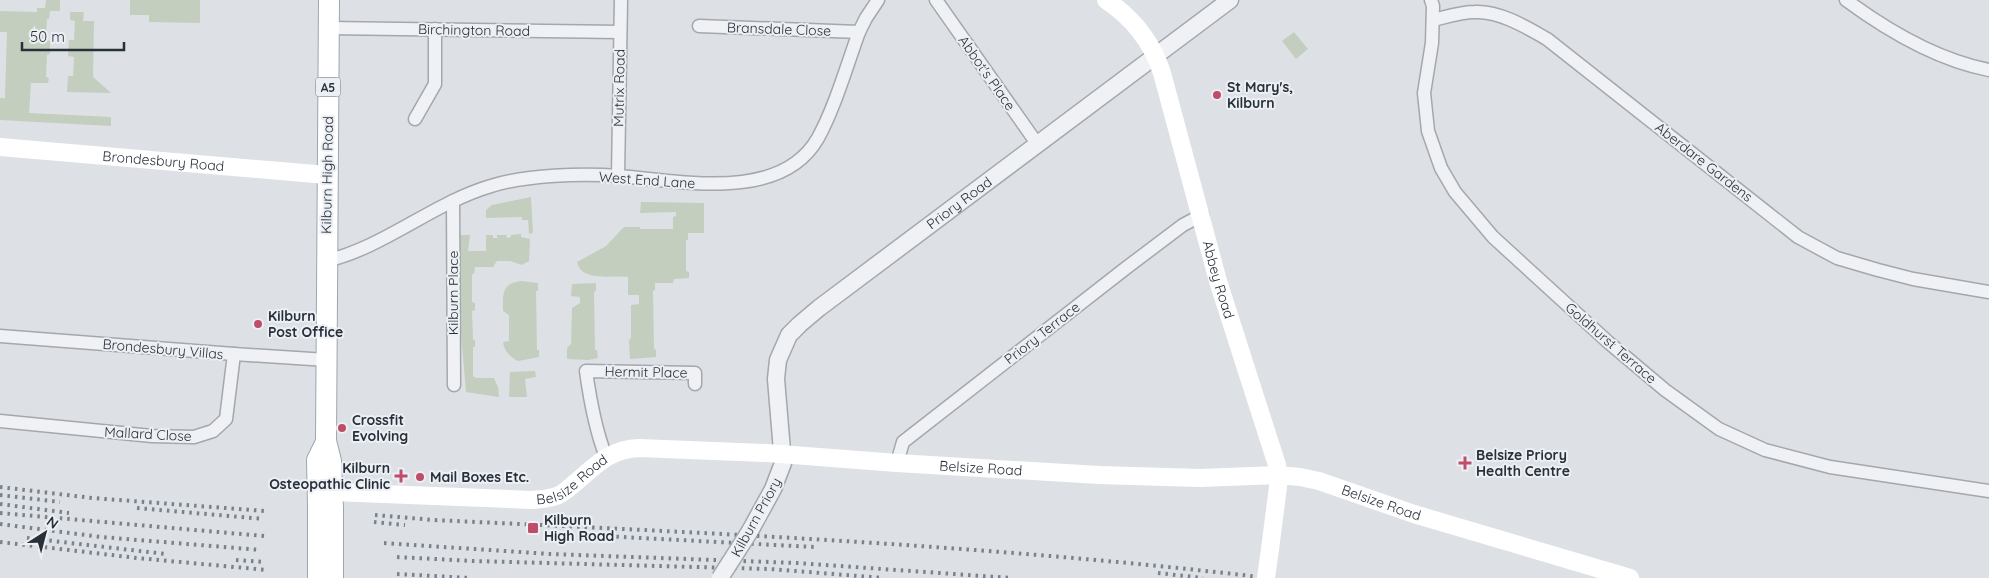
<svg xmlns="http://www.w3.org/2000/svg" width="1989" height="578" viewBox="0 0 1989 578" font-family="Quicksand,sans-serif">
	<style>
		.green { fill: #c4cebf }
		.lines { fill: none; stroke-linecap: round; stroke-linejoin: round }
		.minor-casing { stroke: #a3a8ae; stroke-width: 15 }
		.tertiary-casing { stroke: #a3a8ae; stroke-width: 19 }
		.primary-casing { stroke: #9da6af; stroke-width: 22 }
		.minor { stroke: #eff1f4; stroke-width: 12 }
		.tertiary { stroke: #eff1f4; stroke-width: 16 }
		.secondary { stroke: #fff; stroke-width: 18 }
		.primary { stroke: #fff; stroke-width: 20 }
		.rail { stroke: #78828d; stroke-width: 4; stroke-dasharray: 2.5 5; stroke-linecap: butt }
		.tertiary-bridge-casing { stroke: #a3a8ae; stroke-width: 19; stroke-linecap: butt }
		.primary-bridge-casing { stroke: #9da6af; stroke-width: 22; stroke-linecap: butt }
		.tertiary-bridge { stroke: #eff1f4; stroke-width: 16 }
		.secondary-bridge { stroke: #fff; stroke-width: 18 }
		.primary-bridge { stroke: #fff; stroke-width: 20 }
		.poi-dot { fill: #bf4c68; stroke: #eceff3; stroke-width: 2 }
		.labels { text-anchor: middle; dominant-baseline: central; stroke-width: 4; stroke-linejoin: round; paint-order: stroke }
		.shield { fill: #eceff3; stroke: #636972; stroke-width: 1 }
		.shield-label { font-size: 12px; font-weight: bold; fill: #28303a }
		.street-label { font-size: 14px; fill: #28303a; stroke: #eceff3 }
		.poi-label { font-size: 14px; font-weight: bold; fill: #28303a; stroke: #eceff3; text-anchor: start }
	</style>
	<rect width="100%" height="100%" fill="#dde1e5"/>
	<g class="green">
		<polygon points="46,0 60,0 60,11 50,11 49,19 47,19 46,40 50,41 50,54 47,55 46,77 49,78 48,83 31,83 29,113 111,117 111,126 0,120 0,98 5,98 7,32 0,32 0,11 37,12 37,8 45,8"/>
		<polygon points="130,0 200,0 200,23 149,22 149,15 130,15"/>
		<polygon points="70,12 84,12 83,21 94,21 93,77 111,93 67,92 68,76 73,76 74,57 68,56 69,40 74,40 75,21 70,20"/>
		<polygon points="1294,32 1308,49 1296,59 1282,41"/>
		<polygon points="531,197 533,233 529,234 528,220 522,220 522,217 486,218 486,210 492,205"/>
		<path d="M641 202 704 203V233H688V240H686V271L689 272V278L674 279 673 283H655V290L653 291 654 349 656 350V357L630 359 629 340 631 338V305L639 304V295H628V277C612 275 581 282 577 262L606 246 624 227H640V229H673V217L676 216V212L640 213Z"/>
		<polygon points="521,234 521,237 530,239 529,261 522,265 510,261 497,261 493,267 475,267 474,274 472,274 472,302 475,303 475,310 472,311 473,340 475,340 475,347 473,347 473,376 476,378 494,378 498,387 499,397 466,392 453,239 457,235 470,235 468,251 486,251 486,235 493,235 493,238 497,238 497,235 506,235 507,238 511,237 511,235"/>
		<path d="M521 281 538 283V291H536L537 350H539V357L518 361C510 357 504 351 503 342L509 341V315L503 311C503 295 501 283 521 281Z"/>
		<polygon points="596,283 596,291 594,292 595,350 597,350 598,358 588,360 567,359 567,348 571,344 572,308 580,303 580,297 571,296 572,284"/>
		<polygon points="535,371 536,377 525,379 527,397 509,397 510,372"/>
	</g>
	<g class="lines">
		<defs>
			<g id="minor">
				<polyline points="936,0 1038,145"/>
				<polyline points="1431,0 1433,6 1432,43 1424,93 1428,131 1441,168 1455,192 1493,237 1608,342 1665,390 1719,429 1765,450 1830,467 1989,491"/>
				<path d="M1846 0C1888 31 1937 60 1989 70"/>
				<path d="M1433 20C1446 17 1461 12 1475 12 1500 11 1526 27 1547 39L1798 237 1837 258 1878 270 1913 279 1989 292"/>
				<polyline points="699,26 859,32"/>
				<polyline points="328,28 620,32"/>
				<polyline points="415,119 435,84 435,29"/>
				<polyline points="618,176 621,0"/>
				<polyline points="453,201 454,385"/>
				<path d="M326 261C385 247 433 203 491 186 526 175 582 173 619 176 680 181 781 203 818 138 835 107 847 65 859 32L866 18 878 0"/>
				<polyline points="0,336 234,354 327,360"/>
				<polyline points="0,421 152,436 194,437 213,431 226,419 234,354"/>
				<path d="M606 457C595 429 590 400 586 371L695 373V384"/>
				<polyline points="897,463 903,442 1126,268 1183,225 1202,215"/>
			</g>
			<g id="tertiary">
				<path id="s1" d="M750 531 773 489 783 463 776 379 778 360 789 335 800 324 819 308 1230 0"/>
			</g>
			<g id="primary">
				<polyline points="329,0 326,441 331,461 333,509"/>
				<polyline points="318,507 317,460 325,444"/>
			</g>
		</defs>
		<use href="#minor" class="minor-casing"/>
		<use href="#tertiary" class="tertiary-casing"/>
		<use href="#primary" class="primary-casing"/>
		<use href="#minor" class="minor"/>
		<use href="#tertiary" class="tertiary"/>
		<g class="secondary">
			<path id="s2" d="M1106 0C1133 18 1152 42 1162 73L1218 281 1277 465 1278 487 1270 549"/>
			<path id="s3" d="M0 147 327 175"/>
			<path id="s4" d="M333 492 532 500C541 499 551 499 559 495 565 492 570 487 575 483 596 465 610 449 639 448L767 453 897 463 1099 475 1200 478 1278 475 1300 477 1319 481 1414 514 1630 578"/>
		</g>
		<use href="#primary" class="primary"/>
		<g class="rail">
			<polyline points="0,487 92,498 265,511"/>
			<polyline points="0,495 60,502"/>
			<polyline points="0,504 69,513"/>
			<polyline points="137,508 264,519"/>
			<polyline points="0,513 264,536"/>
			<path d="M375 515 434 520C712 533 991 545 1268 578"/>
			<polyline points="374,522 405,525"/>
			<polyline points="0,524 101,537 261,550"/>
			<polyline points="564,534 814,547"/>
			<polyline points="27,538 166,554"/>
			<polyline points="0,542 137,558 267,570"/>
			<polyline points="384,543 550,554 797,563 1011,578"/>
			<polyline points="397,557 473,561 770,569 884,578"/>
			<polyline points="236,560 264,562"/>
			<polyline points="1158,573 1203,578"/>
			<polyline points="397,574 470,578"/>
		</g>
		<defs>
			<polyline id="tertiary-bridge" points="720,578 750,531"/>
			<g id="primary-bridge">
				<polyline points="318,578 318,507"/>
				<polyline points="333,578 333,509"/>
			</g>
		</defs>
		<use href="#tertiary-bridge" class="tertiary-bridge-casing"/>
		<use href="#primary-bridge" class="primary-bridge-casing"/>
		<use href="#tertiary-bridge" class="tertiary-bridge"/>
		<polyline class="secondary-bridge" points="1266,578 1270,549"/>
		<use href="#primary-bridge" class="primary-bridge"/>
	</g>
	<g class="poi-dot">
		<circle cx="1217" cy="95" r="5"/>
		<circle cx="258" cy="324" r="5"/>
		<circle cx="342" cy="428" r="5"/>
		<path d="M1462.5 455.5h5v5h5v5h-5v5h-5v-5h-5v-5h5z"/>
		<path d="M398.5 468.5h5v5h5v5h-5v5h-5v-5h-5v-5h5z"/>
		<circle cx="420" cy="477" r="5"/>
		<rect x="527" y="522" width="12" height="12" rx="2.5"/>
	</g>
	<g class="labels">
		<rect class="shield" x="315.5" y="77.5" width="25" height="19" rx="4"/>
		<g class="shield-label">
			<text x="328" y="87">A5</text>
		</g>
		<g class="street-label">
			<text transform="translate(779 29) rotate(2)">Bransdale Close</text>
			<text transform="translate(474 30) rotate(1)">Birchington Road</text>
			<text transform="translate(987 73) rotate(55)">Abbot's Place</text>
			<text transform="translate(619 88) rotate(-89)">Mutrix Road</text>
			<text stroke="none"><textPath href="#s3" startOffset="164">Brondesbury Road</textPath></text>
			<text transform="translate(1704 162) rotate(38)">Aberdare Gardens</text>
			<text transform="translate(327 175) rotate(-89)">Kilburn High Road</text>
			<text transform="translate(647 180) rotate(4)">West End Lane</text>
			<text stroke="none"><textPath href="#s1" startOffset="422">Priory Road</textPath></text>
			<text stroke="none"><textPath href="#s2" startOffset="308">Abbey Road</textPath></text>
			<text transform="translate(453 293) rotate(-90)">Kilburn Place</text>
			<text transform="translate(1042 333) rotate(-38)">Priory Terrace</text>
			<text transform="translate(1611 343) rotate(41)">Goldhurst Terrace</text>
			<text transform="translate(163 349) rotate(5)">Brondesbury Villas</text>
			<text transform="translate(646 372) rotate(1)">Hermit Place</text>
			<text transform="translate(148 434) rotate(3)">Mallard Close</text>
			<text stroke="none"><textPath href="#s4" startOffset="664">Belsize Road</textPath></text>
			<text stroke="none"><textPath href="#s4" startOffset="245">Belsize Road</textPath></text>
			<text stroke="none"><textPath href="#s4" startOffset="1069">Belsize Road</textPath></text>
			<text transform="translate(756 517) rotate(-61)">Kilburn Priory</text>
		</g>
		<g class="poi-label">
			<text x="1227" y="87">St Mary's,<tspan x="1227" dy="16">Kilburn</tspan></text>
			<text x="268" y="316">Kilburn<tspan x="268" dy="16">Post Office</tspan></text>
			<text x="352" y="420">Crossfit<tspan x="352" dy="16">Evolving</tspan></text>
			<text x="1476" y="455">Belsize Priory<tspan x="1476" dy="16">Health Centre</tspan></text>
			<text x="390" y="468" text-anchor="end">Kilburn<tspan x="390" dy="16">Osteopathic Clinic</tspan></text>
			<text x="430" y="477">Mail Boxes Etc.</text>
			<text x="544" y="520">Kilburn<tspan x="544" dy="16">High Road</tspan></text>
		</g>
	</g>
	<g transform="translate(45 533) rotate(36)" stroke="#eceff3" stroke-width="4" paint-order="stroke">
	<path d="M0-4L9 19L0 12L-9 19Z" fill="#28303a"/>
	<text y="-8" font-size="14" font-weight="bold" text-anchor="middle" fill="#28303a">N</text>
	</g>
	<path d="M22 42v8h102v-8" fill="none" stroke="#28303a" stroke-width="2.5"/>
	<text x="30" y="42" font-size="15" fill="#28303a" stroke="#eceff3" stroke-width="4" paint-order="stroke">50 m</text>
</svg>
